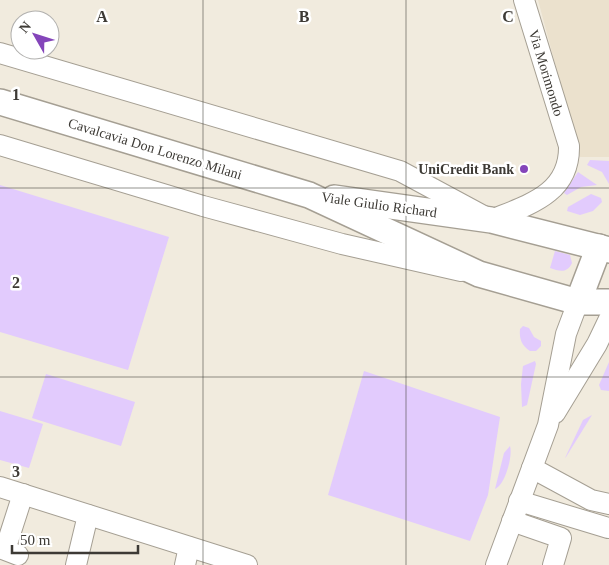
<svg xmlns="http://www.w3.org/2000/svg" width="609" height="565" viewBox="0 0 609 565" font-family="Georgia,serif">
	<style>
		.built { fill: #ebe1cd }
		.green { fill: #e2cbfd }
		.lines { fill: none; stroke-linecap: round; stroke-linejoin: round }
		.minor-casing { stroke: #a59f93; stroke-width: 22 }
		.major-casing { stroke: #a59f93; stroke-width: 28 }
		.minor { stroke: #fff; stroke-width: 20 }
		.major { stroke: #fff; stroke-width: 25 }
		.grid { fill: none; stroke: #3d3a35; stroke-width: 1; stroke-opacity: 0.55 }
		.poi-dot { fill: #8445ba; stroke: #fff; stroke-width: 2 }
		.labels { text-anchor: middle; dominant-baseline: central; stroke-width: 5; stroke-linejoin: round; paint-order: stroke }
		.street-label { font-size: 14px; fill: #3d3a35; stroke: #fff }
		.poi-label { font-size: 14px; font-weight: bold; fill: #3d3a35; stroke: #fff; text-anchor: end }
		.grid-label { font-size: 16px; text-anchor: middle; font-weight: bold; fill: #3d3a35; stroke: #fff; stroke-width: 5; stroke-linejoin: round; paint-order: stroke }
	</style>
	<rect width="100%" height="100%" fill="#f1ebde"/>
	<polygon class="built" points="538,0 609,0 609,157 580,157"/>
	<g class="green">
		<polygon points="590,160 609,161 609,184 602,172 587,165"/>
		<polygon points="578,172 597,185 581,187 567,195 564,193"/>
		<polygon points="0,185 169,237 128,370 0,332"/>
		<polygon points="591,194 601,198 602,202 593,211 580,215 567,211 568,207"/>
		<path d="M555 251 570 255 572 263C567 274 559 271 550 268Z"/>
		<path d="M523 326 529 328 534 337 541 341V346L536 351H530C522 346 519 339 520 329Z"/>
		<polygon points="535,361 536,364 527,405 522,407 521,384 523,366"/>
		<polygon points="609,362 609,391 601,390 599,385"/>
		<polygon points="364,371 500,417 488,495 470,541 328,495"/>
		<polygon points="46,374 135,402 121,446 32,418"/>
		<polygon points="0,411 43,424 29,468 0,460"/>
		<polygon points="592,415 566,457 565,458 583,420"/>
		<path d="M510 446C513 456 505 485 495 489L504 453Z"/>
	</g>
	<g class="lines">
		<defs>
			<g id="minor">
				<path d="M0 53 400 171 491 220C528 205 570 194 569 146L524 0"/>
				<polyline points="0,145 203,206 342,244 461,271"/>
				<polyline points="555,413 597,344 609,319"/>
				<polyline points="532,468 591,500 609,504"/>
				<polyline points="0,487 247,565"/>
				<polyline points="519,501 608,528"/>
				<polyline points="512,521 561,538 553,565"/>
				<polyline points="18,555 5,550 23,494"/>
				<polyline points="76,565 88,515"/>
				<polyline points="185,565 189,547"/>
				<polyline points="496,565 548,425 566,334 578,302"/>
			</g>
			<g id="major">
				<polyline points="0,102 309,195 479,274 578,302 609,302"/>
				<polyline points="334,198 491,220 609,250"/>
				<polyline points="578,302 599,247"/>
			</g>
		</defs>
		<use href="#minor" class="minor-casing"/>
		<use href="#major" class="major-casing"/>
		<use href="#minor" class="minor"/>
		<use href="#major" class="major"/>
	</g>
	<path class="grid" d="M203 0V565M406 0V565M0 188H609M0 377H609"/>
	<circle class="poi-dot" cx="524" cy="169" r="5"/>
	<g class="labels">
		<g class="street-label">
			<text transform="translate(546 73) rotate(73)">Via Morimondo</text>
			<text transform="translate(155 149) rotate(17)">Cavalcavia Don Lorenzo Milani</text>
			<text transform="translate(379 205) rotate(8)">Viale Giulio Richard</text>
		</g>
		<g class="poi-label">
			<text x="514" y="169">UniCredit Bank</text>
		</g>
	</g>
	<g class="grid-label">
		<text x="102" y="22">A</text>
		<text x="304" y="22">B</text>
		<text x="508" y="22">C</text>
		<text x="16" y="100">1</text>
		<text x="16" y="288">2</text>
		<text x="16" y="477">3</text>
	</g>
	<g transform="translate(35 35) rotate(309)"><circle r="24" fill="#ffffff" stroke="#b1b0ae"/>
	<path d="M0-4L9 19L0 12L-9 19Z" fill="#8445ba"/>
	<text y="-8" font-size="14" font-weight="bold" text-anchor="middle" fill="#3d3a35">N</text>
	</g>
	<path d="M12 545v8h126v-8" fill="none" stroke="#3d3a35" stroke-width="2.5"/>
	<text x="20" y="545" font-size="15" fill="#3d3a35" stroke="#ffffff" stroke-width="4" paint-order="stroke">50 m</text>
</svg>
